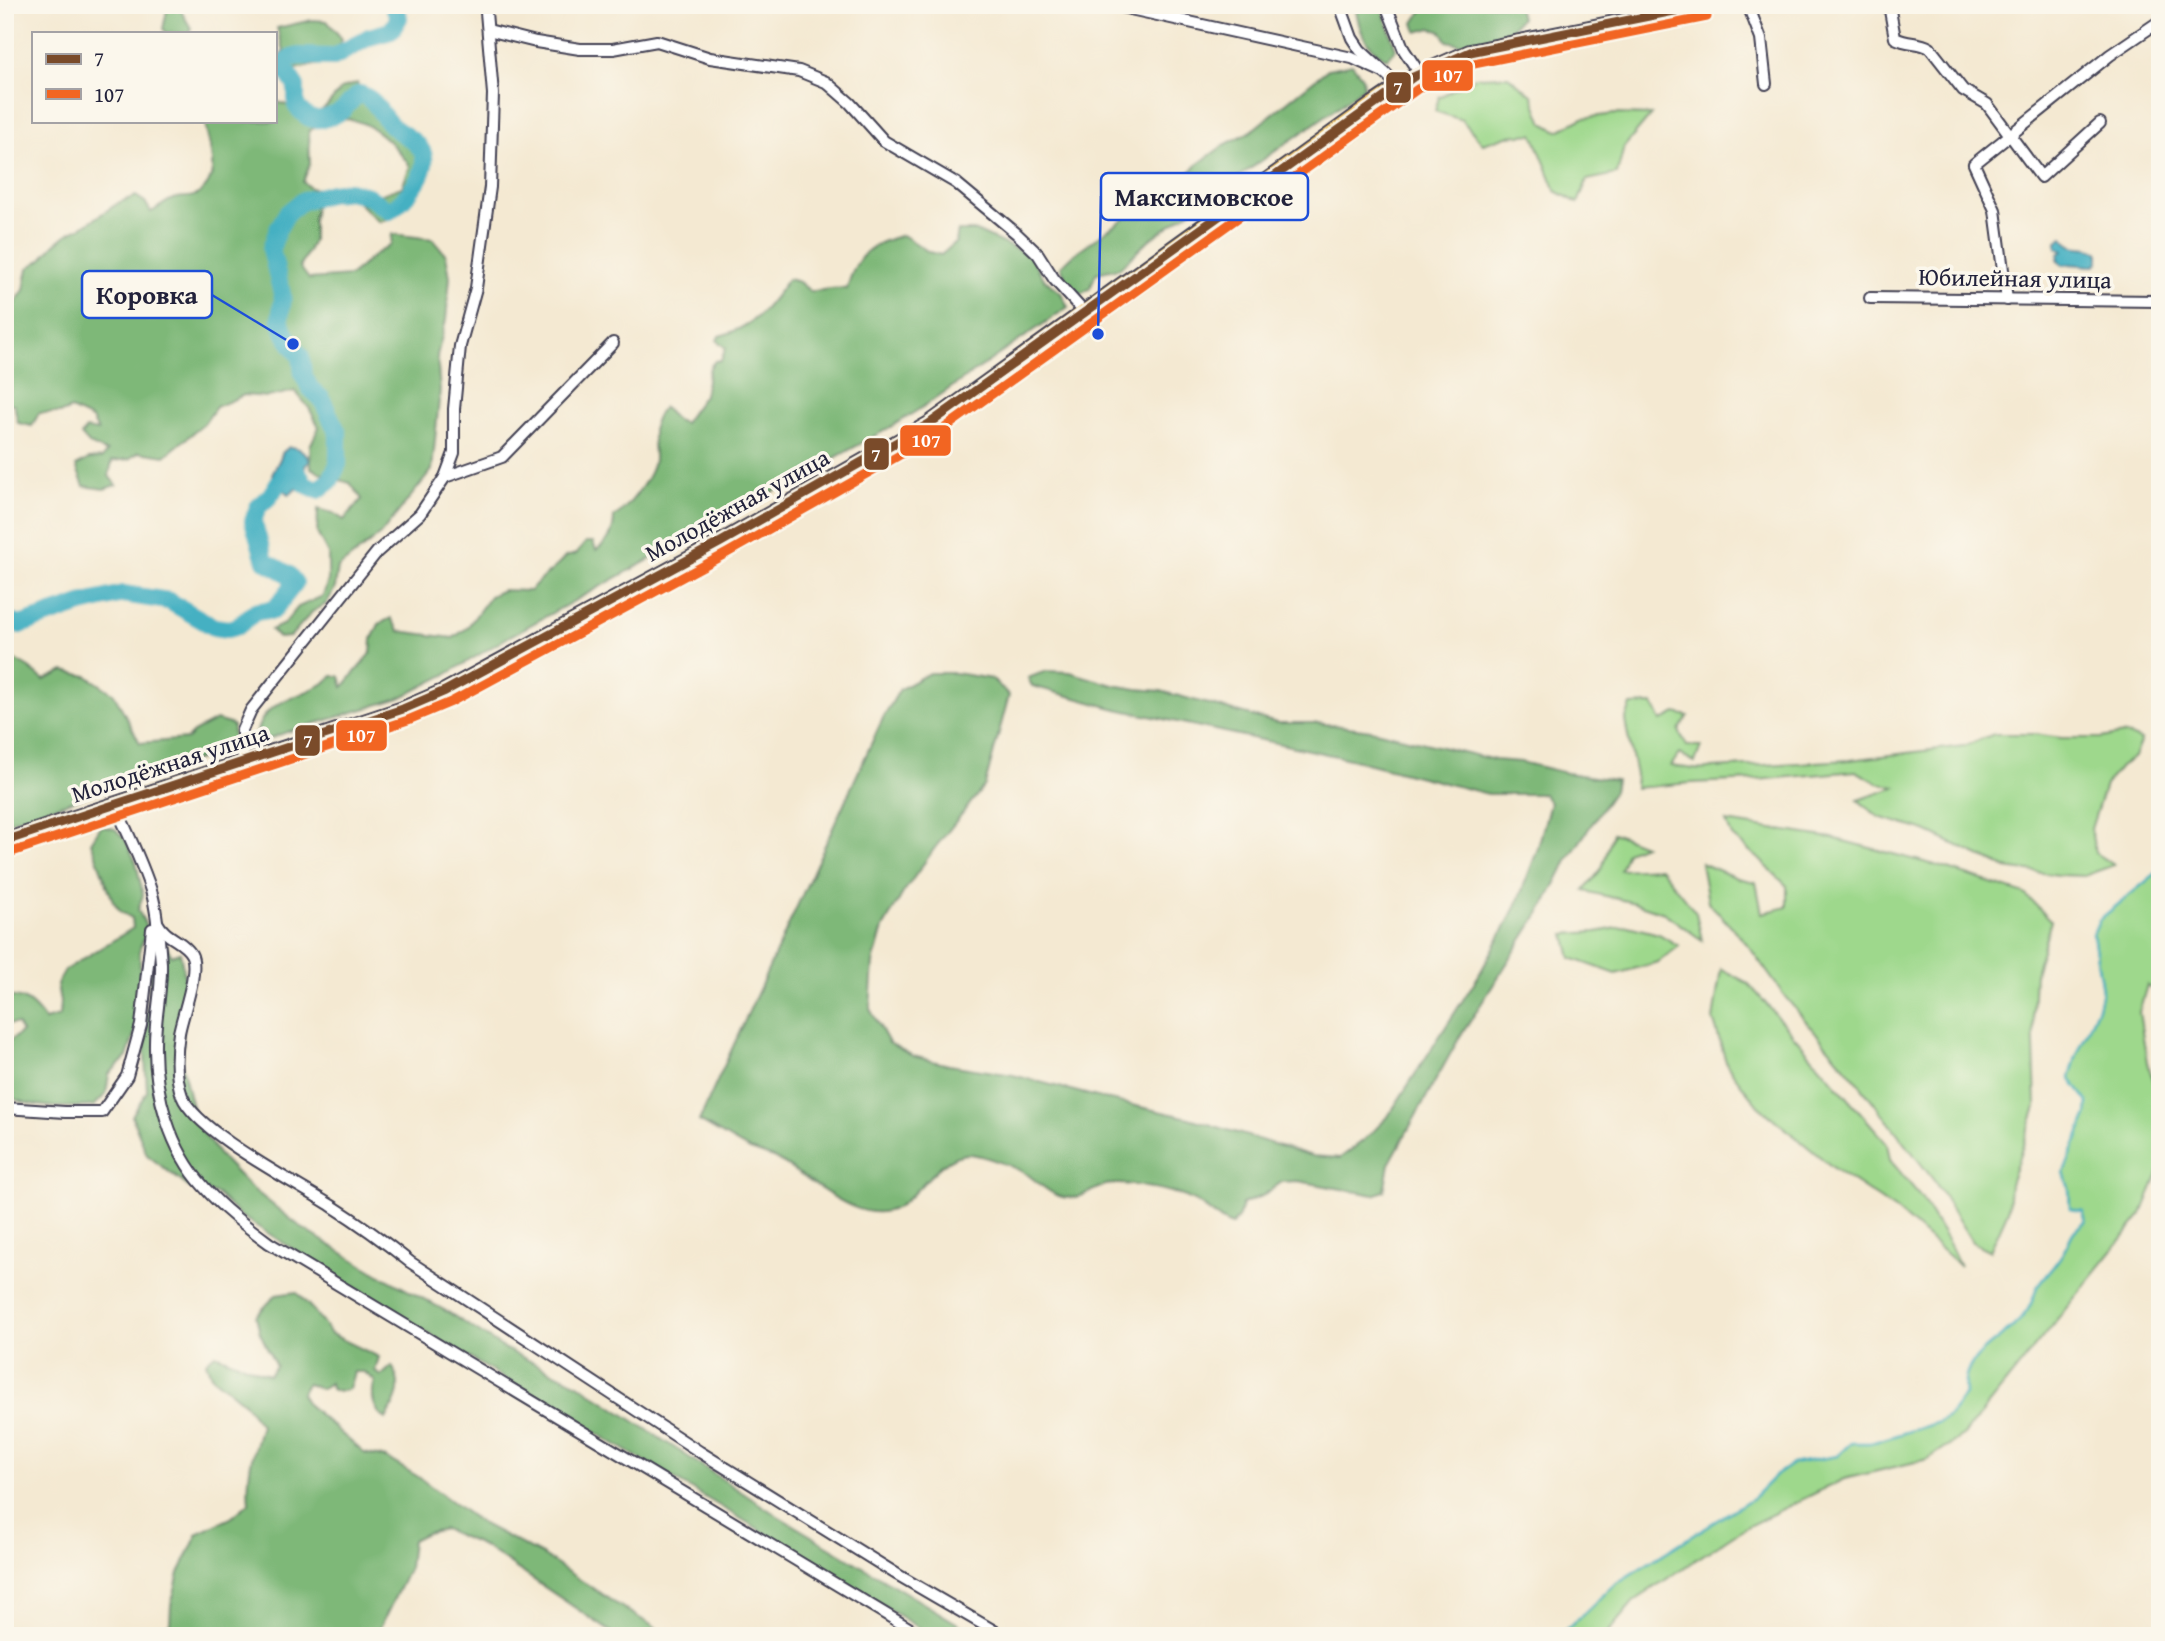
<svg xmlns="http://www.w3.org/2000/svg" width="2165" height="1641" viewBox="0 0 2165 1641" font-family="'Gentium Book Plus',serif">
	<style>
		.green { fill: #9ed88c; stroke: #607d64; stroke-width: 2 }
		.forest { fill: #7eb878; stroke: #506d5a; stroke-width: 2 }
		.water { fill: #44b0c2; stroke: #33697e; stroke-width: 2 }
		.lines { fill: none; stroke-linecap: round; stroke-linejoin: round }
		.stream { stroke: #44b0c2; stroke-width: 2.5 }
		.river { stroke: #44b0c2; stroke-width: 18 }
		.minor-casing { stroke: #424052; stroke-width: 14 }
		.major-casing { stroke: #424052; stroke-width: 18 }
		.minor { stroke: #fff; stroke-width: 10 }
		.major { stroke: #f0c369; stroke-width: 14 }
		.bus-1-casing { stroke: #fbf7ec; stroke-width: 14 }
		.bus-2-casing { stroke: #fbf7ec; stroke-width: 14 }
		.bus-1 { stroke: #7a4b2a; stroke-width: 9 }
		.bus-2 { stroke: #f26522; stroke-width: 9 }
		.labels { text-anchor: middle; dominant-baseline: central; stroke-width: 7; stroke-linejoin: round; paint-order: stroke }
		.street-label { font-size: 24px; fill: #22223b; stroke: #fbf7ec }
		.leader { fill: none; stroke: #1d4ed8; stroke-width: 2.5 }
		.callout-dot { fill: #1d4ed8; stroke: #fbf7ec; stroke-width: 2.5 }
		.callout { fill: #fbf7ec; stroke: #1d4ed8; stroke-width: 2.5 }
		.callout-label { font-size: 26px; text-anchor: middle; font-weight: bold; fill: #22223b }
		.line-badge { stroke: #fbf7ec; stroke-width: 2.5 }
		.badge-label { font-size: 19px; text-anchor: middle; font-weight: bold; fill: #fff }
	</style>
	<rect width="100%" height="100%" fill="#fbf7ec"/>
	<filter id="ink" filterUnits="userSpaceOnUse"><feTurbulence type="fractalNoise" baseFrequency=".0143" numOctaves="2"/><feDisplacementMap in="SourceGraphic" scale="14" xChannelSelector="R" yChannelSelector="G"/><feConvolveMatrix kernelMatrix="1 2 1 2 8 2 1 2 1" color-interpolation-filters="sRGB"/></filter>
	<filter id="wash" filterUnits="userSpaceOnUse"><feTurbulence type="fractalNoise" baseFrequency=".00686" numOctaves="4" result="noise"/><feDisplacementMap in="SourceGraphic" scale="28" xChannelSelector="R" yChannelSelector="G"/><feGaussianBlur stdDeviation="1.57" result="paint"/><feColorMatrix in="noise" values="0 0 0 0 0 0 0 0 0 0 0 0 0 0 0 0 0 1.4 0 .05"/><feComposite in="paint" operator="in"/></filter>
	<g filter="url(#wash)">
		<rect width="100%" height="100%" fill="#f4e9d2"/>
		<g class="green">
			<polygon points="1508,76 1532,95 1543,123 1558,131 1583,118 1615,114 1651,115 1624,147 1617,174 1587,180 1578,203 1556,191 1533,134 1507,136 1483,144 1462,120 1435,111 1439,97 1476,77"/>
			<path d="M1653 704 1661 721 1676 713 1688 716 1679 731 1687 746H1701L1695 762 1679 754 1671 766C1687 767 1696 772 1713 768L1850 760 1964 746 1994 734H2034L2061 738H2101L2124 734 2141 740 2134 757 2120 767 2105 785 2091 829 2095 853 2114 865 2084 876 2058 875 2005 868 1926 831 1879 817 1858 800 1896 787 1878 783 1856 771 1756 780 1692 783 1635 788 1636 775 1625 721 1631 705Z"/>
			<polygon points="1726,822 1832,838 1939,866 2025,894 2051,921 2035,973 2033,1015 2036,1107 2010,1184 2008,1211 1990,1251 1972,1242 1935,1182 1857,1081 1786,998 1747,944 1708,902 1701,863 1737,878 1756,882 1762,913 1787,907 1787,886 1759,859 1732,836"/>
			<polygon points="1613,833 1644,845 1627,852 1620,870 1660,868 1696,913 1702,940 1664,913 1631,902 1584,891 1602,868"/>
			<path d="M2160 870V996L2147 985 2139 1012 2147 1062 2160 1099V1169L2142 1214 1964 1435 1928 1459 1844 1479 1744 1528 1635 1600 1605 1636H1560L1615 1584 1754 1497 1776 1475 1792 1464 1837 1456 1851 1443H1871L1939 1422 1949 1416 1965 1395C1960 1351 2007 1342 2027 1311 2032 1304 2034 1294 2038 1286 2046 1274 2057 1264 2064 1251 2074 1233 2068 1235 2086 1221L2083 1211 2070 1209 2069 1189 2064 1172 2087 1115 2088 1102 2070 1078 2076 1057 2098 1007 2102 990 2093 934 2099 920Z"/>
			<polygon points="1628,926 1659,934 1679,946 1658,962 1616,974 1571,958 1565,934 1596,932"/>
			<polygon points="1721,969 1748,983 1887,1143 1890,1160 1921,1197 1950,1245 1960,1266 1896,1210 1836,1170 1758,1106 1727,1065 1713,1019"/>
		</g>
		<g class="forest">
			<polygon points="168,5 181,5 182,13 191,28 189,33 167,33 163,29"/>
			<path d="M1355 5H1381L1396 49 1387 59C1364 46 1359 30 1355 5Z"/>
			<polygon points="1423,5 1446,5 1449,8 1459,5 1516,5 1518,7 1521,18 1506,34 1492,37 1480,42 1464,45 1447,41 1442,32 1431,28 1417,32 1414,23 1423,9"/>
			<polygon points="312,20 327,21 342,39 330,62 290,70 276,60 284,51 277,28"/>
			<polygon points="1352,64 1362,77 1364,87 1338,107 1149,240 1120,268 1096,273 1090,289 1080,294 1067,282 1061,266 1078,251 1133,212 1173,189 1198,164 1224,145 1250,132 1328,69"/>
			<path d="M357 83 362 93C383 101 376 102 391 115 420 141 438 159 411 196 400 211 397 217 379 222L350 195 356 189 376 196 402 187 410 166C384 131 352 102 309 131L310 164 303 182 310 188 318 189 313 219V241L300 267 309 279 350 276 373 256 391 244 392 234 433 239 446 255 450 277 446 320 437 356 440 390 432 470 380 535 338 568 335 588 326 604 312 612 290 637 279 638 271 630 284 624 298 607 323 596 328 580V554L317 533 318 509 333 513 344 520 362 499 350 483 329 477 311 468 310 446 319 427 309 408 295 391 268 397 244 395 216 407 204 424 165 456 139 452 130 459 112 461 109 476 116 485 104 489 84 486 76 466 89 459 102 458 107 452 89 444 81 435 86 429 98 431 92 419 71 409 61 413H39L32 426 18 423 14 404H5V317L24 290 28 268 42 259 54 245 66 235 85 225 120 202 136 196 145 202 151 212C159 208 167 200 176 198 183 196 190 199 198 194 224 177 207 145 205 121H275V101L296 108 306 119 325 108 342 88Z"/>
			<path d="M958 231H976L1031 256 1044 279 1061 293 1068 307 923 407 884 431 510 636 449 673 400 698 284 733 267 740 256 735C264 694 308 700 333 676H340L343 687 371 653 372 639 379 624 391 618 399 631 453 638 467 628 490 596 503 590 530 591C538 578 555 571 565 557L576 554 586 542H593L596 550C609 542 614 532 614 517 628 508 653 476 654 459 654 438 648 426 663 407L676 420 684 423 704 395 710 367 715 361 721 360 726 348 717 341 719 336C755 327 767 308 788 279L799 282 810 291C823 291 834 287 847 289 855 256 870 243 903 235L929 252 941 255 956 242Z"/>
			<polygon points="5,654 29,668 44,680 64,671 87,676 114,694 140,743 187,739 195,731 216,720 233,725 233,740 205,757 5,823 5,725 9,720 5,719"/>
			<path d="M1046 671 1070 672 1113 685 1137 689 1161 691 1277 723H1317L1371 730 1495 760 1521 762 1566 773 1616 780 1614 791 1567 861 1545 904 1458 1040 1389 1164 1384 1191 1374 1195 1298 1181 1282 1182 1262 1196 1242 1204 1239 1216 1232 1225C1217 1220 1209 1209 1196 1202 1181 1194 1163 1189 1146 1187 1134 1185 1114 1182 1103 1186 1087 1192 1077 1202 1059 1196 1048 1193 1038 1182 1028 1175 1017 1168 982 1154 968 1154 943 1154 920 1190 902 1204 863 1234 807 1174 775 1159 767 1155 758 1153 750 1150 732 1141 716 1130 699 1121L883 718 900 689 929 673H955L992 679 1009 695 985 785 934 849 903 893 883 928 873 963 870 1009 889 1043 913 1056 949 1065 1013 1075 1105 1099 1189 1118 1312 1156 1340 1158 1364 1140 1387 1118 1479 975 1515 909 1537 851 1550 803 1543 794H1488L1350 759 1112 708 1032 686 1028 678Z"/>
			<path d="M101 826 115 829 125 839 136 862 143 895 138 910 148 929 140 948V997L137 1026 127 1057 109 1074 106 1094 94 1106C63 1108 33 1109 5 1095V1044L22 1032 17 1024H5V997C25 995 34 1005 45 1020L59 1016 60 1002 57 984 65 970 133 928 132 918 121 912 113 901 91 842Z"/>
			<polygon points="163,938 171,955 180,952 185,980 182,1065 195,1120 218,1154 249,1186 302,1228 374,1272 448,1312 505,1349 578,1384 778,1516 978,1636 932,1636 760,1530 404,1319 239,1215 217,1194 190,1188 147,1155 132,1116 147,1091 144,1040 154,947"/>
			<path d="M296 1292 314 1311 331 1334 379 1357 375 1371 381 1376 392 1366C404 1387 397 1399 386 1419 373 1411 370 1395 375 1381L364 1372H354L349 1389 338 1392 331 1389 330 1383 321 1389 307 1384 301 1394 307 1404 364 1453 386 1458 417 1476 479 1522 544 1556 615 1603 669 1636H617L485 1547 444 1529 426 1533 412 1540 409 1568 376 1636H154L170 1623 171 1605 179 1573 198 1533 231 1518 249 1503C246 1475 253 1451 261 1425L242 1401 211 1376 206 1362 215 1354 269 1375 276 1366 260 1333 256 1316 276 1295Z"/>
		</g>
		<g class="water">
			<path d="M2063 237C2075 254 2085 242 2099 252V261L2095 266C2083 267 2075 262 2063 265L2058 261 2059 254 2063 251 2057 248V241Z"/>
			<path d="M289 447C299 447 306 452 310 461L305 466C309 480 298 487 289 495L275 482 272 474C275 467 281 460 282 453Z"/>
		</g>
		<g class="lines">
			<path class="stream" d="M1560 1636 1615 1584 1754 1497 1776 1475 1792 1464 1837 1456 1851 1443H1871L1939 1422 1949 1416 1965 1395C1959 1351 2007 1342 2027 1311 2032 1304 2034 1294 2038 1286 2046 1274 2057 1264 2064 1251 2074 1233 2068 1235 2086 1221L2083 1211 2070 1209 2069 1189 2064 1172 2087 1115 2088 1102 2070 1078 2076 1057 2098 1007 2102 990 2093 934 2099 920 2160 870"/>
			<path class="river" d="M5 620 20 625 81 604 123 594 169 601 214 627 228 629 238 626 255 612 267 610 273 611 295 583 288 574 265 561 253 521 258 507 270 496 285 472H297L305 484 318 490 330 481 338 464V433L321 398 310 388 303 374 301 357 285 334 280 319 283 298 271 249 278 229 287 213 302 201 332 193 349 191 368 196 389 211C405 201 435 168 420 148 413 138 398 133 390 124 377 111 378 100 360 94 352 98 349 104 343 110 335 116 319 122 310 118 305 116 300 110 296 106V86L282 65 291 58 299 56 334 57 369 37 391 31 399 18 393 5"/>
		</g>
	</g>
	<g filter="url(#ink)">
		<g class="lines">
			<defs>
				<g id="minor">
					<polyline points="1112,5 1352,58 1385,73"/>
					<polyline points="1340,5 1352,38 1360,50 1399,86"/>
					<polyline points="1386,5 1404,50 1420,74"/>
					<polyline points="1748,5 1761,39 1766,84"/>
					<path d="M1889 5 1895 38C1909 45 1918 41 1930 48L1963 90 1987 104 2041 177 2100 123"/>
					<polyline points="488,30 536,42 580,49 613,49 657,41 710,58 799,71 826,82 850,103 884,141 956,183 1016,233 1038,254 1054,279 1084,312"/>
					<polyline points="1870,298 2160,301"/>
					<polyline points="2007,300 1995,210 1974,164 2110,55 2160,21"/>
					<polyline points="445,477 502,457 613,343"/>
					<polyline points="243,763 242,730 251,710 377,552 420,514 445,477 454,453 454,409 460,346 476,288 490,187 493,94 486,12 488,5"/>
					<path d="M115 805C127 832 144 866 152 894 158 915 159 941 161 963 162 992 155 1016 155 1043 154 1093 170 1150 204 1187 223 1209 246 1226 269 1243L922 1636"/>
					<path d="M157 922C166 939 183 940 191 954 200 970 182 1015 179 1033 176 1052 175 1077 182 1096 196 1132 298 1184 332 1206 359 1223 385 1242 410 1262L700 1452 898 1575 1003 1636"/>
					<polyline points="5,1108 65,1112 102,1112 127,1076 141,1025 152,929"/>
				</g>
				<polyline id="major" points="5,841 403,709 445,691 721,542 929,424 1373,104 1413,77 1470,52 1705,5"/>
			</defs>
			<use href="#minor" class="minor-casing"/>
			<use href="#major" class="major-casing"/>
			<use href="#minor" class="minor"/>
			<use href="#major" class="major"/>
			<defs>
				<polyline id="bus-1" points="5,841 403,709 445,691 721,542 929,424 1413,77 1470,52 1704,5"/>
				<polyline id="bus-2" points="9,853 408,720 451,702 727,553 935,435 1419,88 1474,64 1707,17"/>
			</defs>
			<use href="#bus-1" class="bus-1-casing"/>
			<use href="#bus-2" class="bus-2-casing"/>
			<use href="#bus-1" class="bus-1"/>
			<use href="#bus-2" class="bus-2"/>
		</g>
	</g>
	<g class="labels">
		<g class="street-label">
			<text transform="translate(2015 278) rotate(1)">Юбилейная улица</text>
			<text transform="translate(737 505) rotate(-29)">Молодёжная улица</text>
			<text transform="translate(170 763) rotate(-18)">Молодёжная улица</text>
		</g>
	</g>
	<path class="leader" d="M1098 334L1101 196M293 344L212 295"/>
	<g class="callout-dot">
		<circle cx="1098" cy="334" r="7"/>
		<circle cx="293" cy="344" r="7"/>
	</g>
	<g class="callout">
		<rect x="1101" y="173" width="207" height="47" rx="7"/>
		<rect x="82" y="271" width="130" height="47" rx="7"/>
	</g>
	<g class="callout-label">
		<text x="1204" y="206">Максимовское</text>
		<text x="147" y="304">Коровка</text>
	</g>
	<g class="line-badge">
		<rect x="1421" y="59" width="53" height="33" rx="7" fill="#f26522"/>
		<rect x="1385" y="71" width="27" height="33" rx="7" fill="#7a4b2a"/>
		<rect x="899" y="424" width="53" height="33" rx="7" fill="#f26522"/>
		<rect x="863" y="437" width="27" height="34" rx="7" fill="#7a4b2a"/>
		<rect x="335" y="719" width="53" height="33" rx="7" fill="#f26522"/>
		<rect x="294" y="724" width="27" height="33" rx="7" fill="#7a4b2a"/>
	</g>
	<g class="badge-label">
		<text x="1448" y="82">107</text>
		<text x="1398" y="94">7</text>
		<text x="926" y="447">107</text>
		<text x="876" y="461">7</text>
		<text x="361" y="742">107</text>
		<text x="308" y="747">7</text>
	</g>
	<rect width="2165" height="1641" fill="none" stroke="#fbf7ec" stroke-width="28"/>
	<rect x="32" y="32" width="245" height="91" fill="#fbf7ec" stroke="#a4a2a5" stroke-width="2"/>
	<rect x="46" y="54" width="35" height="10" fill="#7a4b2a" stroke="#a4a2a5" stroke-width="2"/>
	<text x="94" y="66" font-size="21" fill="#22223b">7</text>
	<rect x="46" y="89" width="35" height="10" fill="#f26522" stroke="#a4a2a5" stroke-width="2"/>
	<text x="94" y="102" font-size="21" fill="#22223b">107</text>
</svg>
